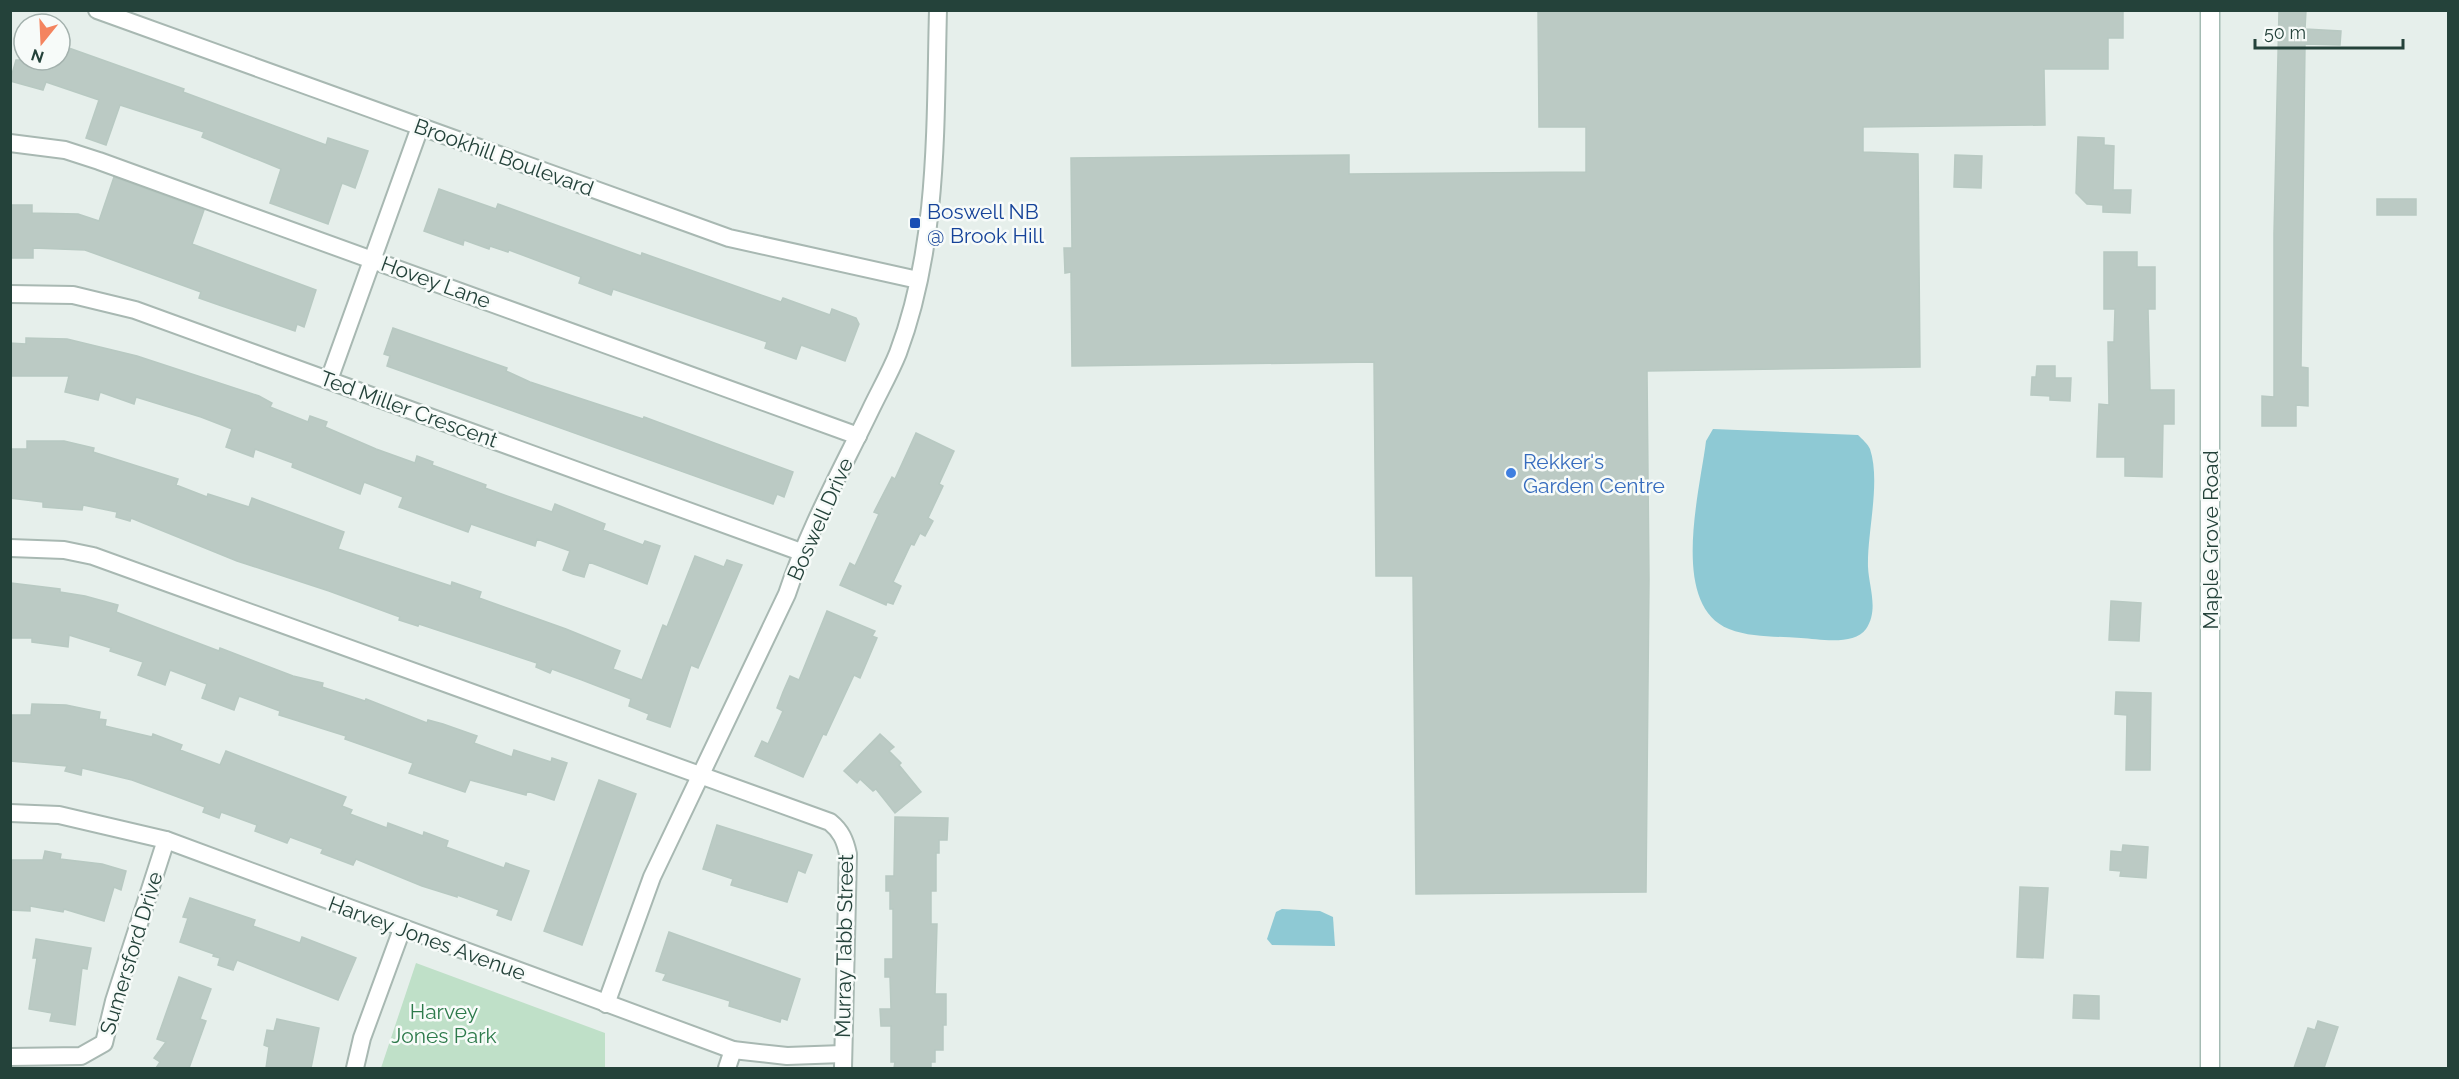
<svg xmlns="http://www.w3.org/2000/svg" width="2459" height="1079" viewBox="0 0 2459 1079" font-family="Raleway,sans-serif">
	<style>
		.green { fill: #bfe0c8 }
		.water { fill: #8ec9d4 }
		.building { fill: #bbcac4; stroke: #b8c9c2; stroke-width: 1.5 }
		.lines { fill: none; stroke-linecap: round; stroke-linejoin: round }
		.street-casing { stroke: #a8b8b2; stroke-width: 20 }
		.secondary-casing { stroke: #a4bbb3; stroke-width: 21 }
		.street { stroke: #fff; stroke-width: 16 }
		.secondary { stroke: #fff; stroke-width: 18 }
		.transit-dot { fill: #1a4fb4; stroke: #f7fbf9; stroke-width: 2 }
		.shop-dot { fill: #3f7fe0; stroke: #f7fbf9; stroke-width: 2 }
		.labels { text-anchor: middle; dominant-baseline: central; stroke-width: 5; stroke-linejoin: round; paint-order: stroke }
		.street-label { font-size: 21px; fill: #24423a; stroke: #f7fbf9 }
		.transit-label { font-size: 21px; fill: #164399; stroke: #f7fbf9; text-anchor: start }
		.shop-label { font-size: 21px; fill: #366cbe; stroke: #f7fbf9; text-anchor: start }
		.park-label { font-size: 21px; fill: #2d7a4b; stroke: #f7fbf9 }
	</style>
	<rect width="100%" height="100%" fill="#e6efeb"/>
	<polygon class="green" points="416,963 605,1033 605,1068 381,1068"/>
	<g class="water">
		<path d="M1713 429 1858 435C1862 439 1868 444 1870 449 1881 482 1867 532 1868 567 1869 587 1879 610 1866 629 1854 646 1819 639 1801 638 1777 636 1752 638 1729 629 1669 605 1700 491 1706 441Z"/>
		<polygon points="1282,909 1320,911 1333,917 1335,946 1272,945 1267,939 1276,912"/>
	</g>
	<g class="building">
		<polygon points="1538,10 2123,10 2123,38 2108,38 2108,69 2044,69 2045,125 1863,127 1863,152 1918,154 1920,367 1647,371 1649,579 1646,892 1416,894 1413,576 1376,576 1374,362 1072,366 1071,272 1065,273 1064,248 1072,248 1071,158 1349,155 1349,174 1586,172 1586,127 1539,127"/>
		<polygon points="2279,10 2306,10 2305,29 2341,31 2340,45 2305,44 2301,367 2308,368 2308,406 2296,405 2296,426 2262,426 2262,396 2274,397 2274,233"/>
		<polygon points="66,47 184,89 183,92 326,145 328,138 368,151 355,188 342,183 328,224 270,203 281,169 202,137 204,132 120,105 106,145 86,138 99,100 46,82 43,90 10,81 16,60 61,60"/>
		<polygon points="2078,137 2104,138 2104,145 2114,146 2113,190 2131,190 2130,213 2103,212 2103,205 2087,204 2076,193"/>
		<polygon points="1955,155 1982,156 1981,188 1954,187"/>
		<polygon points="114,177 204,210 192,244 316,290 304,327 297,324 295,331 219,305 199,298 201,292 85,250 33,248 33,258 10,258 10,205 32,205 32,213 78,214 99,221"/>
		<polygon points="439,189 496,209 498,204 641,256 642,253 781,302 783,298 830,315 832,309 856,318 859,324 845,361 801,345 796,359 765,348 767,342 613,289 611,295 579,283 581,277 509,250 508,252 490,246 489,249 464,240 463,245 424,231"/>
		<rect x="2377" y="199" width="39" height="16"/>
		<polygon points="2104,252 2137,252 2137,267 2155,267 2155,309 2148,309 2150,390 2174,390 2174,424 2163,424 2162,477 2125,476 2125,457 2097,457 2099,404 2109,405 2108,342 2114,342 2115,309 2104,309"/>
		<polygon points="393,328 507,368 506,371 530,382 643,419 644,417 793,472 784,497 777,494 773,504 387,366 390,356 384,354"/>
		<polygon points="26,338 67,339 137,356 259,396 272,403 270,407 308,422 310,416 327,422 325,427 376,449 415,463 417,456 433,462 432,465 486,485 485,488 552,512 555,504 605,524 603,530 643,545 645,541 660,546 647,584 589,562 584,577 573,574 563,570 570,551 537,539 535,546 471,524 468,532 399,507 403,497 364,482 360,494 292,467 293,463 255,449 253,457 226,447 232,429 201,417 136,397 134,404 100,392 98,400 65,392 69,376 10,376 10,343 26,344"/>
		<polygon points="2037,366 2055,366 2055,378 2071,378 2070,401 2050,400 2050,396 2031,395 2032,377 2036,377"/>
		<polygon points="916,433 954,451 939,484 943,486 928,518 933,521 925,536 920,533 914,545 911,544 893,582 901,586 893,604 887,602 886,605 840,585 850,563 855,566 879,514 874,512 892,477 895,479"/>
		<polygon points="27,441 64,441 94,448 93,452 178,479 176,485 207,497 208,494 249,507 252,498 344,532 338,549 451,586 452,582 481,592 479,598 566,629 620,651 613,669 642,680 663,625 667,627 695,556 724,567 727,560 742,565 698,668 691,665 670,727 647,719 649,714 629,706 631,699 582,680 552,669 550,673 536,667 537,663 419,624 418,626 399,620 400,617 329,591 237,561 131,518 130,521 116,517 117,512 83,505 82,510 43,507 43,502 10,498 10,449 27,449"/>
		<polygon points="11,583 60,589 60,592 85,596 118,605 116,612 219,651 220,648 293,676 323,683 322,687 365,701 366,699 427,723 428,720 443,724 477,736 474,743 512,757 514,750 551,762 552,758 567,763 554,800 527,791 526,795 470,780 465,792 409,773 413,763 345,739 346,736 279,715 280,711 239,696 234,710 202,698 207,684 170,670 165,685 138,675 143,662 110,651 111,648 69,635 68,647 32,642 32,638 10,638"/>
		<polygon points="2111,601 2141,603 2139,641 2109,640"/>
		<polygon points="827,611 875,631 872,636 877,638 860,678 854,675 826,735 823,734 803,777 755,756 762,741 768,744 783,711 777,708 783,692 790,676 799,680"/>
		<polygon points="2116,692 2151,693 2150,770 2126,770 2127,715 2115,714"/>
		<polygon points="32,704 66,705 100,712 99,719 106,720 105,726 152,737 153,734 182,745 180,750 220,765 226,751 346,797 342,806 352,810 350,814 387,828 388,823 423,836 424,832 448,841 446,847 504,868 506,863 529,871 511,920 497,915 499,910 457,895 457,897 422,886 356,859 353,865 321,853 323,849 290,837 287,843 255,831 257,825 221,812 219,818 203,812 205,807 132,780 82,768 81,775 65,771 67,766 10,761 10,715 31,715"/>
		<polygon points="880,734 894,747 889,751 901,763 899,765 921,792 895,813 876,789 873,791 860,779 857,783 844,771"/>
		<polygon points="599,780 636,794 582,945 544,931"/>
		<polygon points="895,817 948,818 947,840 939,840 939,853 936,853 936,891 931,891 931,924 937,924 935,994 946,994 946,1025 943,1025 943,1050 935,1050 935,1062 931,1062 931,1068 894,1068 895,1062 891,1062 891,1026 881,1026 880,1009 891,1009 890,977 885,977 885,959 893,959 893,909 890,909 890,891 886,891 886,876 894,876"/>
		<polygon points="717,825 812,855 805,873 798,870 787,902 731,885 733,879 703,869"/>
		<polygon points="2123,845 2148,847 2146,878 2120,876 2121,871 2110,870 2111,851 2122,852"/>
		<polygon points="45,851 61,854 60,859 102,864 126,871 121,890 114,887 104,921 64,909 63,912 30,906 30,911 10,910 10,860 43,860"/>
		<polygon points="2020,887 2048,888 2043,958 2017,957"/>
		<polygon points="190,898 255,920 253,926 300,943 302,937 356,958 338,1000 237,960 233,970 218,965 220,958 213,956 214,954 180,942 188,918 183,917"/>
		<polygon points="669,932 800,979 787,1020 781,1018 780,1022 729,1006 730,1001 663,980 666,974 656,971"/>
		<polygon points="36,939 91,948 87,969 82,968 75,1025 50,1021 52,1013 29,1009 37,958 33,958"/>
		<polygon points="179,977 211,989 200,1019 206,1021 189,1068 156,1068 160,1062 154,1058 166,1042 157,1039"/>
		<polygon points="2074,995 2099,996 2099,1019 2073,1018"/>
		<polygon points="277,1019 319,1028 311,1068 266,1068 269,1047 264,1045 267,1030 274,1031"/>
		<polygon points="2318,1021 2338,1027 2324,1068 2294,1068 2308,1028 2315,1030"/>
	</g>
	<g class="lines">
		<defs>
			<g id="street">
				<polyline points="97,10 729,238 918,280"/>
				<polyline points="10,143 65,150 99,161 858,436"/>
				<polyline points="10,294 73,295 135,310 801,552"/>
				<polyline points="329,380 420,127"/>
				<path d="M10 548 64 550 93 556 830 822C841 831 845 840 848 854L843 1068"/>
				<polyline points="10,813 59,815 166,840 733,1050 787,1056 843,1054"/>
				<path d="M606 1004 652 877 787 594C808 530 841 471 870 411 879 392 890 373 898 353 939 244 935 125 938 10"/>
				<polyline points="10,1057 81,1056 104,1043 114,1001 166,840"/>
				<polyline points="355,1068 362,1038 402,929"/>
				<polyline points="727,1068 733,1050"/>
			</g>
			<polyline id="secondary" points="2210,10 2210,1068"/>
		</defs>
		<use href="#street" class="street-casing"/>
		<use href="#secondary" class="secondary-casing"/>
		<use href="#street" class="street"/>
		<use href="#secondary" class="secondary"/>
	</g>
	<rect class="transit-dot" x="909" y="217" width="12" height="12" rx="3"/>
	<circle class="shop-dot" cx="1511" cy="473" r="6"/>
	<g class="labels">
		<g class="street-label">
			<text transform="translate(504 157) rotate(20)">Brookhill Boulevard</text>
			<text transform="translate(436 282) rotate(20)">Hovey Lane</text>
			<text transform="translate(409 409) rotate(20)">Ted Miller Crescent</text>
			<text transform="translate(820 519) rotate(-66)">Boswell Drive</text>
			<text transform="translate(2210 540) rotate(-90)">Maple Grove Road</text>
			<text transform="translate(427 938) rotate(20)">Harvey Jones Avenue</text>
			<text transform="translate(844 946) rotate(-89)">Murray Tabb Street</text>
			<text transform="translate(131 953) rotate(-73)">Sumersford Drive</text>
		</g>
		<g class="transit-label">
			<text x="927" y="211">Boswell NB<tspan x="927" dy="24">@ Brook Hill</tspan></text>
		</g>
		<g class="shop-label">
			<text x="1523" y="461">Rekker's<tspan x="1523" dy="24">Garden Centre</tspan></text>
		</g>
		<g class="park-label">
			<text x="444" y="1011">Harvey<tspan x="444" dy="24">Jones Park</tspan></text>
		</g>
	</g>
	<rect width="2459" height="1079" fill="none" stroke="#24423a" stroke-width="24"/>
	<g transform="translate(42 42) rotate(198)"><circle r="28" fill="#f7fbf9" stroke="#a3b1ad" stroke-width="1.5"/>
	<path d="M0-4.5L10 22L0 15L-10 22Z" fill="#f4845f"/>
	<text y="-9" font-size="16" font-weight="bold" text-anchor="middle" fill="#24423a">N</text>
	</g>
	<path d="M2255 39v9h148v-9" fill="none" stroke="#24423a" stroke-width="3"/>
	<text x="2264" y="39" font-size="18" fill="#24423a" stroke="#f7fbf9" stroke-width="4.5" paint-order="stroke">50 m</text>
</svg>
